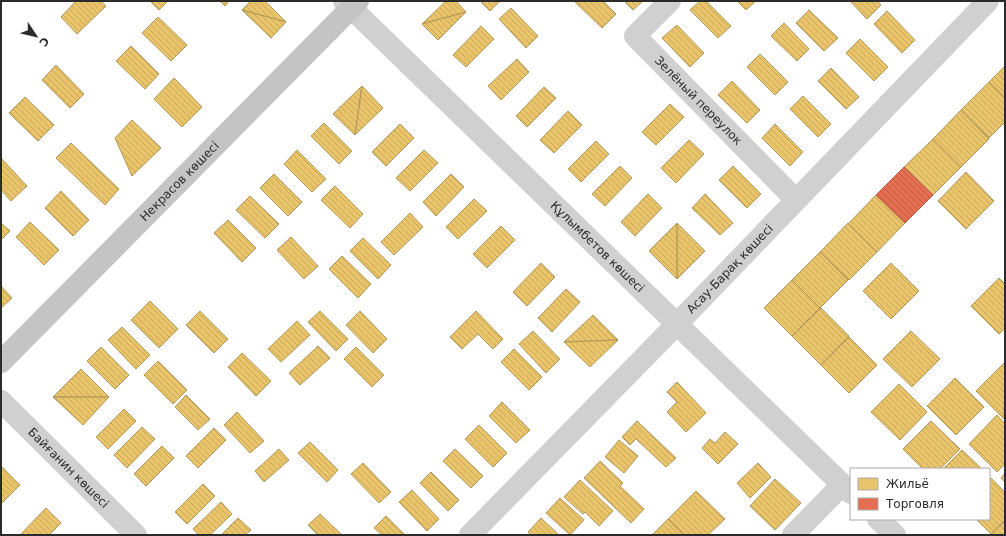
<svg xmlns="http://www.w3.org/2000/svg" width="1006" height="536" viewBox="0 0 1006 536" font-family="'DejaVu Sans',sans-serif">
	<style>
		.homes { fill: url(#homes-back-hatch); stroke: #b09657 }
		.shops { fill: url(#shops-back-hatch); stroke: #af5b46 }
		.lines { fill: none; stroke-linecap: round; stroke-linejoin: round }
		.minor { stroke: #d0d0d0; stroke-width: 22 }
		.major { stroke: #c4c4c4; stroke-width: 22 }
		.labels { text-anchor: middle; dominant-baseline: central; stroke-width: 4; stroke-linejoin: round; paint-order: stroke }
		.street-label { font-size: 12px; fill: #2b2b2b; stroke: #fff }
	</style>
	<defs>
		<pattern id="homes-back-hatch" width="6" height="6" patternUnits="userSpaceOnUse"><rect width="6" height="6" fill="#e9c46a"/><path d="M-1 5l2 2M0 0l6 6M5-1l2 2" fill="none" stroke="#c8a95c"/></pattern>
		<pattern id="shops-back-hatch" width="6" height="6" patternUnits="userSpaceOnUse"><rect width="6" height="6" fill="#e76f51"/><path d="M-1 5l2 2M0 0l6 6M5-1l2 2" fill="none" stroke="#bb5b43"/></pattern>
	</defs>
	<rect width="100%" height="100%" fill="#fff"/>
	<g class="homes">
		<polygon points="76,1 101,1 106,6 77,34 61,17"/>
		<polygon points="150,1 168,1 159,10"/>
		<polygon points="220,1 229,1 225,6"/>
		<polygon points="251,1 265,1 286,22 242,10"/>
		<polygon points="446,1 456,1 466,12 422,24"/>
		<polygon points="480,1 500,1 490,11"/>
		<polygon points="574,1 603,1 616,14 602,28"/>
		<polygon points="624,1 643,1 633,10"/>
		<polygon points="700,1 706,1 731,26 718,38 690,10"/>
		<polygon points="737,1 756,1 746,10"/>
		<polygon points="850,1 877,1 881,5 867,19"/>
		<polygon points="511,8 538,36 526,48 499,19"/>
		<polygon points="242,10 286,22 271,38"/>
		<polygon points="809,10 838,38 824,51 796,23"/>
		<polygon points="887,11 915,40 902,53 874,24"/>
		<polygon points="466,12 438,40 422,24"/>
		<polygon points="158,17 187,45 171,61 142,33"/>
		<polygon points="784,23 809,49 797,61 771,36"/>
		<polygon points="677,25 704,53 690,67 662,38"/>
		<polygon points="481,26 494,39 466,67 453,55"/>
		<polygon points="860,39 888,67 874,81 846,53"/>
		<polygon points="131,46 159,74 145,89 116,61"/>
		<polygon points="760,54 788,82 775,95 747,67"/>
		<polygon points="517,59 529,72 501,100 488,86"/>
		<polygon points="56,65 84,94 70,108 42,80"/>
		<polygon points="1005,66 1005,98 989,82"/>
		<polygon points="831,68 859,97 846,109 818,81"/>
		<polygon points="174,78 202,107 182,127 154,99"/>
		<polygon points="732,81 760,110 747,123 718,95"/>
		<polygon points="989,82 1005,98 1005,122 989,138 961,110"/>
		<polygon points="362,86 355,135 333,114"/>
		<polygon points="362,86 383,108 355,135"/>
		<polygon points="544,87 556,98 527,127 516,116"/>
		<polygon points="803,96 831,124 818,137 790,109"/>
		<polygon points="25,97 54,125 38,141 9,113"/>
		<polygon points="670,104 684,117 656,145 642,132"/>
		<polygon points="961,110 989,139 961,167 933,139"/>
		<polygon points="568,111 582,125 554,153 540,140"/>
		<polygon points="132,120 161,148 132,176 115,138"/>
		<polygon points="324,123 352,151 339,164 311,136"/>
		<polygon points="400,124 414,138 386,166 372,152"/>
		<polygon points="775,124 803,152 790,166 762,138"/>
		<polygon points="933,139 961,167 933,195 904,167"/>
		<polygon points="689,140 704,154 676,183 661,168"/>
		<polygon points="596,141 609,154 581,182 568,169"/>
		<polygon points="71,143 119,189 105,205 56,158"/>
		<polygon points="297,150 326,179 312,192 284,164"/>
		<polygon points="424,150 438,163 410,191 396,178"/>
		<polygon points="1,158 27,186 11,201 1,190"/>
		<polygon points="620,166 632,178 605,206 592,194"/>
		<polygon points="733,166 761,194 747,208 719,180"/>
		<polygon points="966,172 994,201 966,229 938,201"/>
		<polygon points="274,174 302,202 288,216 260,188"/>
		<polygon points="451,174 464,187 436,216 423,202"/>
		<polygon points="335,186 363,214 350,228 321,200"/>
		<polygon points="61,191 89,220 73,236 45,208"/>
		<polygon points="648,194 662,208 635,236 621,222"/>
		<polygon points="705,194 733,223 720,235 692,208"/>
		<polygon points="876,195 905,223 877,252 848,224"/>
		<polygon points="250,196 279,224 265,238 236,210"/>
		<polygon points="474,199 487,211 458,239 446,227"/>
		<polygon points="410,213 423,227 394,255 381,242"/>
		<polygon points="228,220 256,248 242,262 214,233"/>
		<polygon points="30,222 59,250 44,265 16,237"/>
		<polygon points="1,223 10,231 1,240"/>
		<polygon points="677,223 705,251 677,279"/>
		<polygon points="677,223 677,279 649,251"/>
		<polygon points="848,223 877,252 849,280 820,252"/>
		<polygon points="501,226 515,240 487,268 473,254"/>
		<polygon points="291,237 318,266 304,279 277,250"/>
		<polygon points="363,238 391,265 378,279 350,251"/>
		<polygon points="820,252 848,280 820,308 792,280"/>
		<polygon points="342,256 371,284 358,298 329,269"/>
		<polygon points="541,263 555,277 527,306 513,292"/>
		<polygon points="891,263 919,291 891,319 863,291"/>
		<polygon points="999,278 1005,284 1005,328 999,334 971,306"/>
		<polygon points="792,280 820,308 792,336 764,308"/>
		<polygon points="1,286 12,298 1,308"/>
		<polygon points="566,289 580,302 552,332 538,318"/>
		<polygon points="150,301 178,329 159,348 131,320"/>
		<polygon points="821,308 849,336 821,365 792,336"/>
		<polygon points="200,311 228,339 214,353 186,325"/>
		<polygon points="320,311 348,339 336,351 308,322"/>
		<polygon points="360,311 387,339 373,353 346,325"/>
		<polygon points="476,311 503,339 493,349 478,334 462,349 450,337"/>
		<polygon points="593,315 618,340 564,342"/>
		<polygon points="297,321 310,335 281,362 268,349"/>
		<polygon points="122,327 150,355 136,369 108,340"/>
		<polygon points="533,331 560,359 546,373 519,344"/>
		<polygon points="911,331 940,359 912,387 883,359"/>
		<polygon points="849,337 877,365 849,393 821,365"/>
		<polygon points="618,340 590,367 564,342"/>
		<polygon points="318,346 330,358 300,385 289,373"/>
		<polygon points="101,347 129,375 115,389 87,361"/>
		<polygon points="356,347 384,375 372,387 344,359"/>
		<polygon points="514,349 542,377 529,390 501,362"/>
		<polygon points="242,353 271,381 256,396 228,367"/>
		<polygon points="158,361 187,390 173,404 144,375"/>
		<polygon points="1004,363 1005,364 1004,419 976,391"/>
		<polygon points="81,369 109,397 53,397"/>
		<polygon points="955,378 984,407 956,435 927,406"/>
		<polygon points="677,382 706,413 686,432 667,412 677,402 667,392"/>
		<polygon points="899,384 927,412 900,440 871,412"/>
		<polygon points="186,395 210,419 198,430 175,407"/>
		<polygon points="53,397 109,397 83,425"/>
		<polygon points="502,402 530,430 516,443 489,416"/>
		<polygon points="124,409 136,421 108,449 96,437"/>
		<polygon points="237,412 264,441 250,453 224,425"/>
		<polygon points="997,415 1005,424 1005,464 997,472 969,444"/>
		<polygon points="637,421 676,458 666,467 636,439 630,445 622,437"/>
		<polygon points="931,421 960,449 940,469 923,469 903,449"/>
		<polygon points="479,425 507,453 493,467 465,439"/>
		<polygon points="142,427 155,439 127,468 114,455"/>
		<polygon points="214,428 226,440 198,468 186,456"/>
		<polygon points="725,432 738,444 718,464 702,448 710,439 715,443"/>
		<polygon points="619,440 638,456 624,473 605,457"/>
		<polygon points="310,442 338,470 327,482 298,453"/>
		<polygon points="162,446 174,458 146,486 134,474"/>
		<polygon points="279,449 289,460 264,482 255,471"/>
		<polygon points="455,449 483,476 471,488 443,461"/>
		<polygon points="962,450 982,469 943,469"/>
		<polygon points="600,461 623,483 620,486 644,509 631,523 584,478"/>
		<polygon points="363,463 391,492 379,503 351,474"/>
		<polygon points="758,463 771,477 750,498 737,483"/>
		<polygon points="1,466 20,485 1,504"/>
		<polygon points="431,472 459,500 448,511 420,483"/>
		<polygon points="1005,473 1005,482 1001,478"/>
		<polygon points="991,478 1005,492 1005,520 991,534 976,519 989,519 989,480"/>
		<polygon points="775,479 801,503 775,530 750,506"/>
		<polygon points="580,480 613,511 599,526 585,512 583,514 564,497"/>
		<polygon points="203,484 215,496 187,524 175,512"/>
		<polygon points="412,490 439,519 427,531 399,502"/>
		<polygon points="696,491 725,519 708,535 684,535 668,519"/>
		<polygon points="560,498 584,520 570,535 546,513"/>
		<polygon points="221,502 232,514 210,535 199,535 193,529"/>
		<polygon points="46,508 61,523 49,535 20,535"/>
		<polygon points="320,514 342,535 318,535 308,525"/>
		<polygon points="386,516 405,535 382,535 374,528"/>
		<polygon points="238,518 251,530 245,535 221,535"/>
		<polygon points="541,518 559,535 531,535 528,532"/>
		<polygon points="668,519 684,535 652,535"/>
		<polygon points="1005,521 1005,535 992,535 991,534"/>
	</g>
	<polygon class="shops" points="904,167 933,195 905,223 876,195"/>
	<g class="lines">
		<g class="minor">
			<path id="s1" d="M344 1 851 493"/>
			<path id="s2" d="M670 1 635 36 796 200"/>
			<path id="s3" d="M1 401 136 535"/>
			<polyline points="878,519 895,535"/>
			<path id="s4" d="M470 535 677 324 988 1"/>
			<polyline points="793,535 842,485"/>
		</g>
		<path class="major" id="s5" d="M1 362 358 1"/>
	</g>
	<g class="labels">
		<g class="street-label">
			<text stroke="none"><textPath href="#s2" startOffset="140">Зелёный переулок</textPath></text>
			<text stroke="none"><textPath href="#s5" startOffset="254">Некрасов көшесі</textPath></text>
			<text stroke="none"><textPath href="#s1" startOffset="353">Құлымбетов көшесі</textPath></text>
			<text stroke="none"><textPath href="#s4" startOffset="372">Асау-Барақ көшесі</textPath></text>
			<text stroke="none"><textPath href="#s3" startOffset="95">Байғанин көшесі</textPath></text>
		</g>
	</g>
	<rect width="1006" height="536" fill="none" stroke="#2b2b2b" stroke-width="4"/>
	<rect x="850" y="468" width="140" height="52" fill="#ffffff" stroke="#aaaaaa"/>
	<rect x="858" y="478" width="20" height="12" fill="#e9c46a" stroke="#aaaaaa"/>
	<text x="886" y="488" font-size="12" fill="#2b2b2b">Жильё</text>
	<rect x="858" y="498" width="20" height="12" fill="#e76f51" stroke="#aaaaaa"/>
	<text x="886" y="508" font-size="12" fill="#2b2b2b">Торговля</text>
	<g transform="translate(36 36) rotate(125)" stroke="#ffffff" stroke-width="3" paint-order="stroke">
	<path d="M0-3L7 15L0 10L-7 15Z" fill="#2b2b2b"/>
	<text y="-6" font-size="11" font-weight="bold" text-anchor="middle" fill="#2b2b2b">С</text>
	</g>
</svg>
